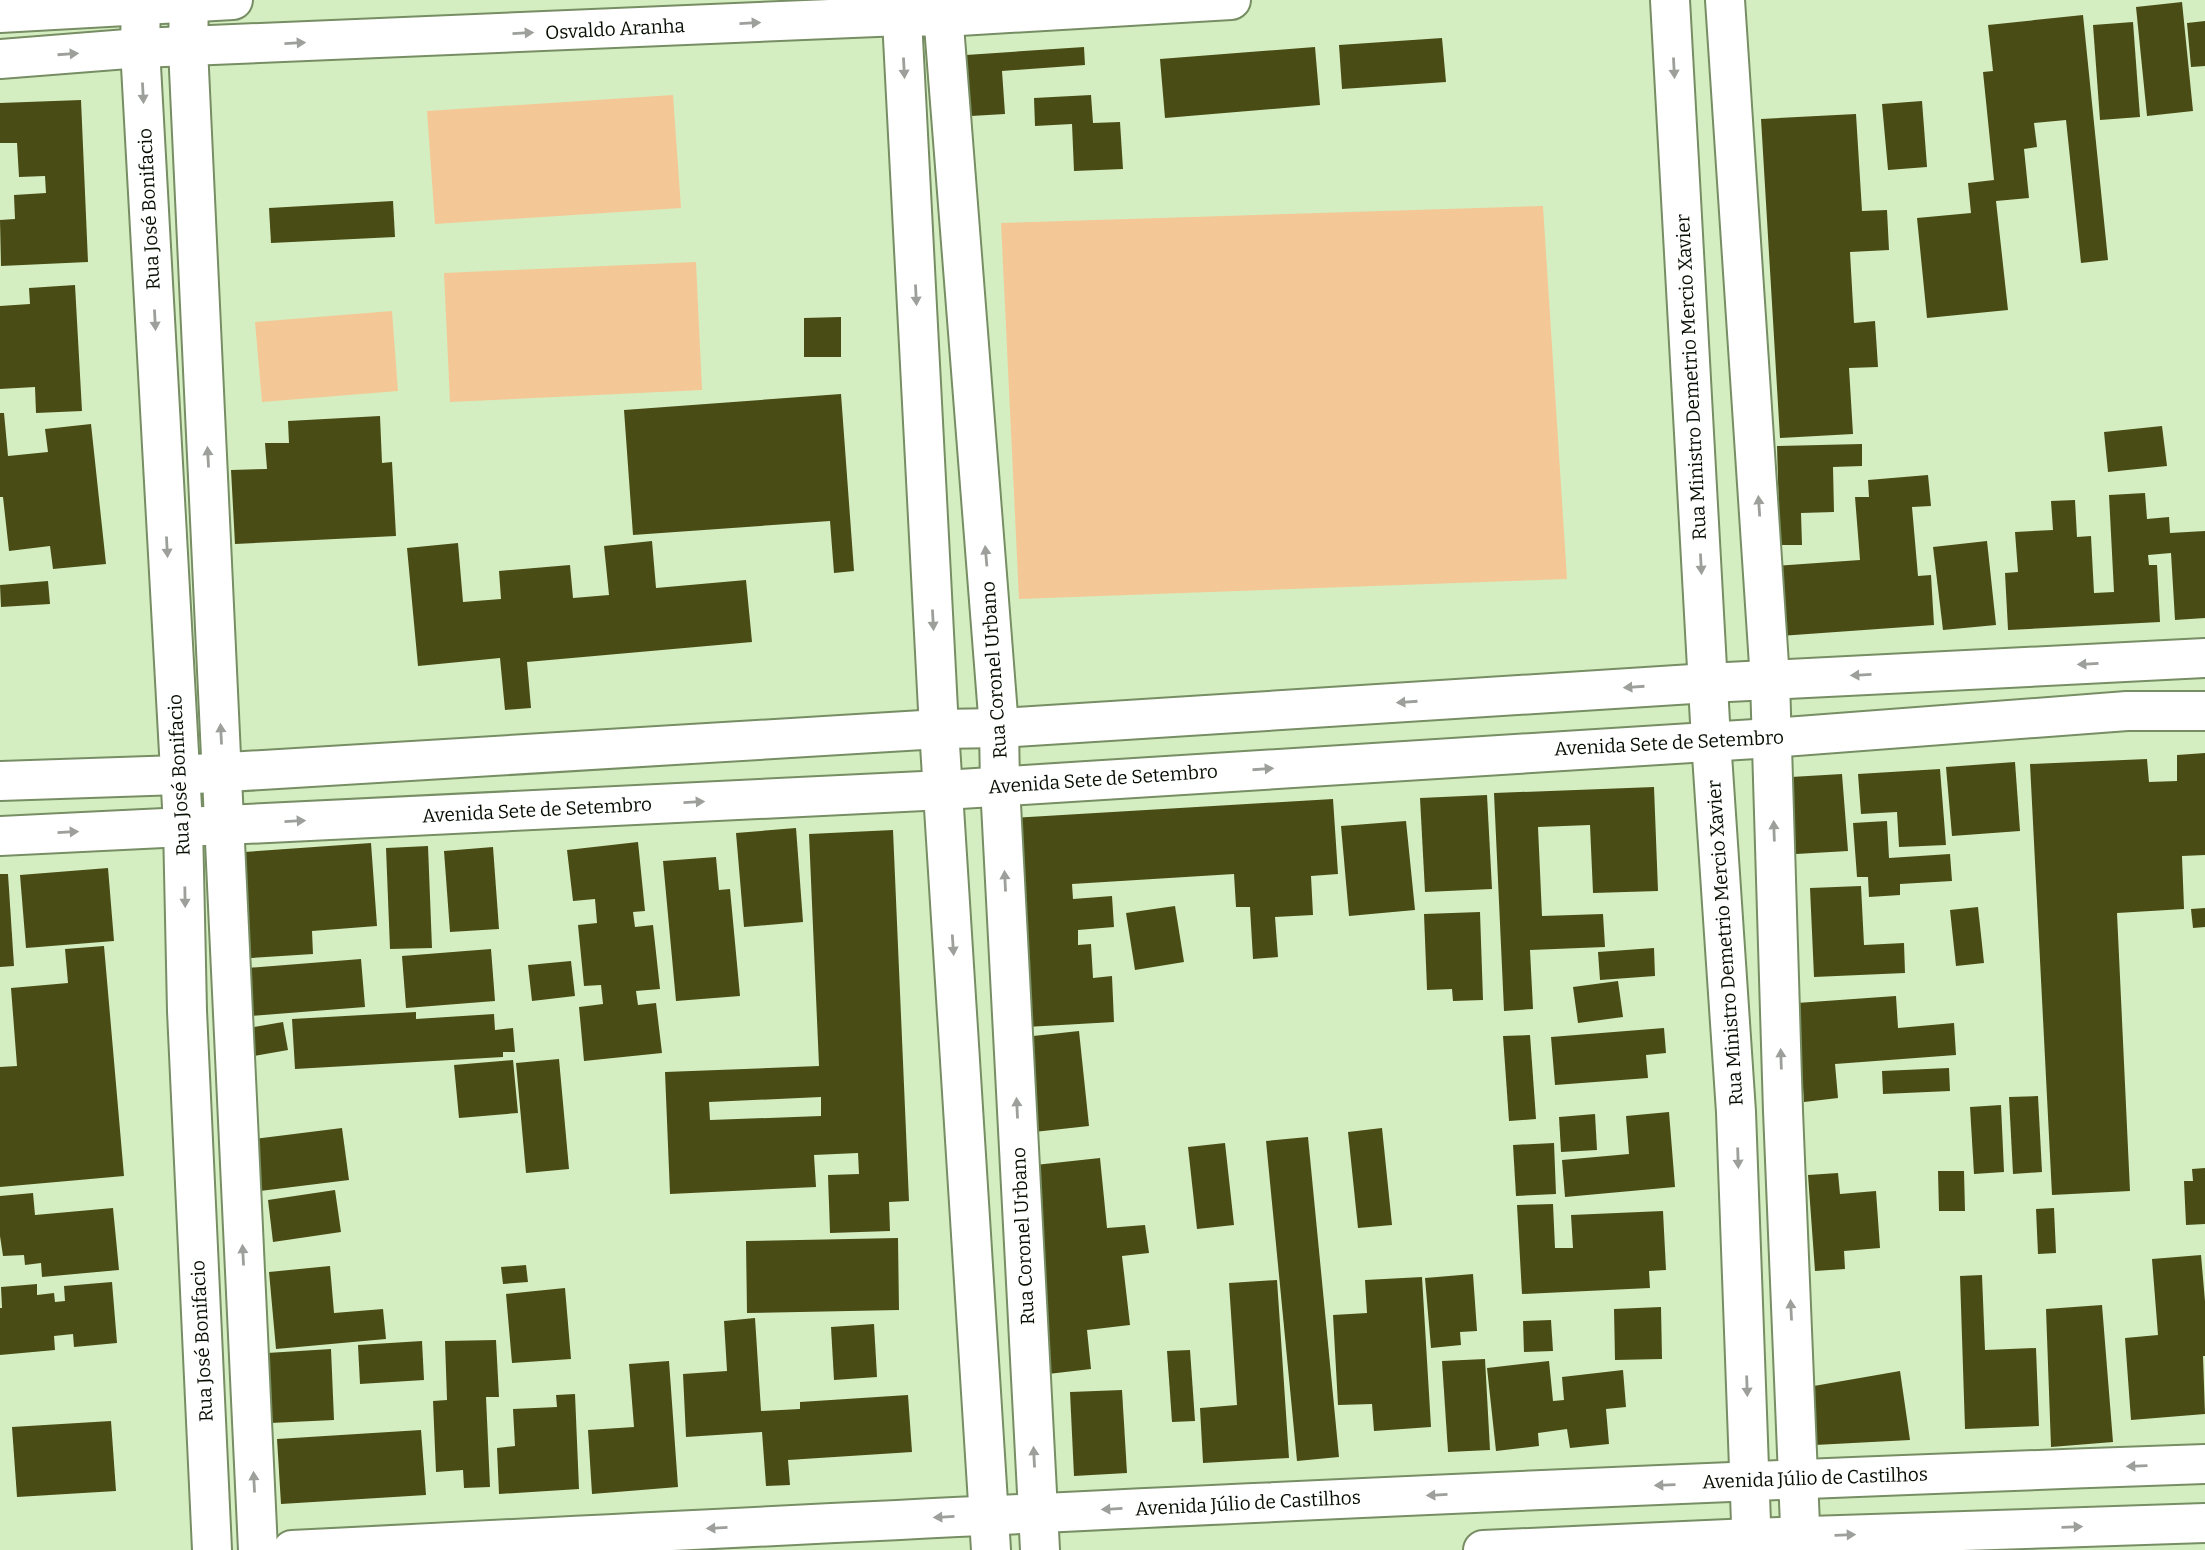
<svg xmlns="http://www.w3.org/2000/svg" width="2205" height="1550" viewBox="0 0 2205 1550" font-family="Bitter,serif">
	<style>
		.green { fill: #f3c896 }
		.building { fill: #4a4c16; fill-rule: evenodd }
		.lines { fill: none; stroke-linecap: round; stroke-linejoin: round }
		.street-casing { stroke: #778d63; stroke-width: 42 }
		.secondary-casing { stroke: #778d63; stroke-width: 42 }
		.street { stroke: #fff; stroke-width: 38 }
		.secondary { stroke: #fff; stroke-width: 38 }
		.oneway { fill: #9c9f9a }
		.labels { text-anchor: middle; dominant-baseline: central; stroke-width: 7; stroke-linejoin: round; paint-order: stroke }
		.street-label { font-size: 19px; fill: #070e02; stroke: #fff }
	</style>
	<rect width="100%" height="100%" fill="#d5eec1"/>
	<g class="green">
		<polygon points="673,95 681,208 435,224 427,111"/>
		<polygon points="1543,206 1567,579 1019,599 1001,223"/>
		<polygon points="696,262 702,390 450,402 444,273"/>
		<polygon points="392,311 398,391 262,402 255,322"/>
	</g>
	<g class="building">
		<polygon points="2182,2 2193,111 2147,116 2136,7"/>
		<polygon points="2083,15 2108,260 2081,263 2066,120 2034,123 2037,147 2024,149 2029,198 1996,201 2008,310 1927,318 1917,218 1971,213 1968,183 1994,180 1983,72 1993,71 1988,25"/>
		<polygon points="2205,21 2205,66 2191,67 2187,23"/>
		<polygon points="2133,22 2140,117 2100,120 2093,25"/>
		<polygon points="1442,38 1446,82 1342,89 1339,45"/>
		<polygon points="1084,47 1085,65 1002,71 1005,114 971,116 966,55"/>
		<polygon points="1315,47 1320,105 1165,118 1160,59"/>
		<polygon points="1091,95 1093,123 1120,122 1123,169 1074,171 1072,124 1035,126 1034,98"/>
		<polygon points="81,100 88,262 1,266 0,220 15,219 14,195 46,193 45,176 19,177 17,143 0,143 0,103"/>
		<polygon points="1922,101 1927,167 1888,170 1882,104"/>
		<polygon points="1856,114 1862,211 1887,210 1889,250 1850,252 1854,323 1875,321 1878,367 1849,368 1853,434 1780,438 1761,119"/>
		<polygon points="393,201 395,237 271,243 269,208"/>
		<polygon points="75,285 82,411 36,413 35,387 0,389 0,306 30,304 29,288"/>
		<polygon points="841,317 841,357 804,357 804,318"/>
		<polygon points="841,394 854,571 834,573 830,521 633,535 624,410"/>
		<polygon points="0,413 4,413 8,456 48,452 45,429 91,424 106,564 53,569 50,546 9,551 3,497 0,497"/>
		<polygon points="380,416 382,463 392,462 396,536 235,544 231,470 267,469 265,443 289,443 288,421"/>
		<polygon points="2162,426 2167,466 2108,472 2104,432"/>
		<polygon points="1862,444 1862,466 1833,467 1834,512 1801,513 1802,545 1780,545 1777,446"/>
		<polygon points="1928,475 1931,506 1912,507 1918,576 1931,575 1934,625 1780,636 1776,566 1860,560 1855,497 1869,497 1868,480"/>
		<polygon points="2145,493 2147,519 2169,517 2170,533 2205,531 2205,618 2175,620 2171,553 2148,555 2149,565 2157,565 2160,622 2008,630 2005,573 2018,572 2015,532 2053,530 2051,501 2075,500 2077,537 2091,536 2094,593 2114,592 2109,495"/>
		<polygon points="652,541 656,588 746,580 752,642 527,662 531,708 505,710 500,658 418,666 407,548 458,543 463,602 501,599 499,571 570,565 573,598 609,595 604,546"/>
		<polygon points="1987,541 1996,625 1943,630 1933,547"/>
		<polygon points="48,581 50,604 1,607 0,585"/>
		<polygon points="2205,753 2205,855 2182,856 2184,909 2117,913 2130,1191 2052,1195 2030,764 2147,759 2149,782 2177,781 2177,755"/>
		<polygon points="2015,762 2020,831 1952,836 1946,767"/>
		<polygon points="1940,769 1946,845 1899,847 1897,812 1861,814 1858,774"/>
		<polygon points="1842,774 1848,851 1796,854 1791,777"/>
		<polygon points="1654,787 1658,891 1593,893 1590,825 1538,827 1542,916 1603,914 1605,947 1530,950 1533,1009 1504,1011 1494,793"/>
		<polygon points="1487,795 1492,889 1425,892 1420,798"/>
		<polygon points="1333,799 1338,874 1311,876 1313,915 1275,917 1278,957 1253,959 1250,907 1236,907 1234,874 1072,884 1073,899 1112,896 1114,927 1078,930 1078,945 1091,944 1093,978 1112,976 1114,1022 1026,1027 1013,818"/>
		<polygon points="1406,821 1415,910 1349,916 1341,826"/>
		<polygon points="1887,821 1889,858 1950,854 1952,881 1900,884 1900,895 1869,897 1868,877 1857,877 1853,823"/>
		<polygon points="796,828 803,922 744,927 736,833"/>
		<path d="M893 830 909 1201 889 1202 890 1231 830 1233 828 1175 859 1174 858 1153 814 1155 816 1187 670 1194 665 1072 819 1066 809 834ZM821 1097V1116L710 1120 709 1102Z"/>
		<polygon points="638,842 645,911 633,912 635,927 653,925 660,989 636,991 638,1005 656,1003 662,1053 584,1061 579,1007 603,1004 601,985 584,986 578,925 597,923 595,899 573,901 567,850"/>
		<polygon points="371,843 377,926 312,931 313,954 251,958 244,852"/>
		<polygon points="428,846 432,948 390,949 386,848"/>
		<polygon points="493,847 499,929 450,932 444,851"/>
		<polygon points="716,857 719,890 730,889 740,996 676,1001 663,861"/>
		<polygon points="108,868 114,941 26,948 20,875"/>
		<polygon points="0,874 8,874 14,966 0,967"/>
		<polygon points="1861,886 1864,945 1904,943 1905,973 1814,977 1810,888"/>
		<polygon points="1175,906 1184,962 1135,970 1126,913"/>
		<polygon points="1978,907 1984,963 1956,966 1950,910"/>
		<polygon points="2205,908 2205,927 2193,928 2191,909"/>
		<polygon points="1480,912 1483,1000 1453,1001 1452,989 1427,990 1424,914"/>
		<polygon points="104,946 124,1176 0,1187 0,1067 17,1066 11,988 68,983 65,949"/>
		<polygon points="1654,948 1655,976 1600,980 1598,952"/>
		<polygon points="491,949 495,1001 406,1008 402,956"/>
		<polygon points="361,959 365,1007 251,1016 247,968"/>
		<polygon points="571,961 575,996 532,1001 528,965"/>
		<polygon points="1618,981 1623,1017 1578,1023 1573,987"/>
		<polygon points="1896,996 1898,1028 1954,1023 1956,1055 1835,1064 1838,1098 1804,1102 1797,1003"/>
		<polygon points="416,1012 416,1019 494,1014 495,1030 513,1028 515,1052 503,1052 503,1057 295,1069 292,1019"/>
		<polygon points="283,1022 288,1050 254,1056 249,1028"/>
		<polygon points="1664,1028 1666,1053 1646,1055 1648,1078 1555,1085 1551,1037"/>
		<polygon points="1079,1031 1089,1126 1034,1132 1024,1037"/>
		<polygon points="1530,1035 1536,1119 1509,1121 1503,1036"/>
		<polygon points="559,1059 569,1169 526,1173 516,1063"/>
		<polygon points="513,1060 518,1113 459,1118 454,1065"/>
		<polygon points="1949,1068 1950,1091 1883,1094 1882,1071"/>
		<polygon points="2038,1096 2042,1172 2013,1174 2009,1097"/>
		<polygon points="2001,1105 2004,1172 1974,1174 1970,1107"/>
		<polygon points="1669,1112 1675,1187 1565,1197 1562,1160 1629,1154 1626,1116"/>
		<polygon points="1595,1114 1597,1150 1561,1152 1559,1117"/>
		<polygon points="342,1128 349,1180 260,1191 254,1139"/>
		<polygon points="1382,1128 1392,1225 1358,1228 1348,1132"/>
		<polygon points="1308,1137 1339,1457 1297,1461 1266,1141"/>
		<polygon points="1225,1143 1234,1225 1197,1229 1188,1147"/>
		<polygon points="1554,1143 1556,1194 1516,1196 1513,1145"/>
		<polygon points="1100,1158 1107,1228 1145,1225 1149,1253 1122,1256 1130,1325 1087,1330 1091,1369 1048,1374 1026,1166"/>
		<polygon points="2205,1168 2205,1224 2186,1225 2184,1181 2193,1181 2192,1169"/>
		<polygon points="1938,1171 1964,1171 1965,1211 1939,1211"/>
		<polygon points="1838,1173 1840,1194 1876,1191 1880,1248 1844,1251 1845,1269 1815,1271 1808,1175"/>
		<polygon points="335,1190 341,1232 273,1242 268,1200"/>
		<polygon points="33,1193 35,1215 113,1208 119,1270 42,1277 41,1263 25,1265 24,1255 3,1256 0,1236 0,1196"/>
		<polygon points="1553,1204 1555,1248 1573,1248 1571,1215 1663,1211 1666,1270 1649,1271 1650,1288 1522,1294 1517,1205"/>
		<polygon points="2054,1208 2056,1253 2038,1254 2036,1209"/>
		<polygon points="898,1238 899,1310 747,1313 746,1241"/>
		<polygon points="2201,1255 2205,1301 2205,1356 2203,1356 2205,1414 2131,1420 2125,1338 2158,1335 2152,1259"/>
		<polygon points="526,1265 528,1282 503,1284 501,1267"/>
		<polygon points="330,1266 334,1313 383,1309 386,1339 276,1349 269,1272"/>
		<polygon points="1473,1274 1477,1331 1460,1332 1461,1345 1431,1348 1425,1278"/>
		<polygon points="1982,1275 1985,1350 2036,1348 2039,1426 1965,1429 1960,1276"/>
		<polygon points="1422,1277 1431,1427 1374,1431 1372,1404 1338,1405 1333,1315 1367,1313 1365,1280"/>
		<polygon points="1277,1280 1289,1458 1203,1463 1200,1408 1237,1405 1229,1283"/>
		<polygon points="112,1282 117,1343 74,1347 73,1334 54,1336 55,1350 0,1355 0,1308 2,1308 1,1287 37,1284 37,1295 54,1293 55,1302 65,1301 64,1286"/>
		<polygon points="565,1288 571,1359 512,1363 506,1294"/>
		<polygon points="2102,1305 2113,1442 2051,1447 2046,1309"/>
		<polygon points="1661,1307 1662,1359 1615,1360 1614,1309"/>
		<polygon points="755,1318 761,1411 800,1409 800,1402 908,1395 912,1452 788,1460 790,1485 766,1486 762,1432 686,1437 683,1374 727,1371 724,1321"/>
		<polygon points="1551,1320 1553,1351 1524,1352 1523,1321"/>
		<polygon points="874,1324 877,1377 834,1380 831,1327"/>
		<polygon points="496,1340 499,1397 486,1397 490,1487 464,1488 463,1470 436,1472 433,1401 447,1400 445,1341"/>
		<polygon points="422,1341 424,1380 360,1384 358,1345"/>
		<polygon points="331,1349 334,1420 270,1423 267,1353"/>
		<polygon points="1190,1350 1195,1421 1172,1422 1167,1351"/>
		<polygon points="1485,1359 1490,1450 1448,1452 1442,1361"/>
		<polygon points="669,1361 678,1487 592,1494 588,1430 634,1427 629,1364"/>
		<polygon points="1549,1361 1553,1401 1564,1400 1562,1377 1623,1370 1626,1407 1606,1409 1609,1444 1570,1448 1567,1429 1538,1433 1539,1446 1496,1451 1487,1368"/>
		<polygon points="1900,1371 1910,1440 1815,1445 1808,1387"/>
		<polygon points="1122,1390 1127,1473 1074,1476 1070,1392"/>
		<polygon points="575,1394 579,1489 499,1494 497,1448 515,1446 513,1409 557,1407 556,1395"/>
		<polygon points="111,1421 116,1491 17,1497 12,1427"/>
		<polygon points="421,1430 426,1495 281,1504 277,1439"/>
	</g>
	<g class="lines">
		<defs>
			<g id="street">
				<polyline points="141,0 140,48 183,825 187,1011 212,1550"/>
				<polyline points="189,0 188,48 258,1550"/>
				<polyline points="901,0 939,729 991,1550"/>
				<polyline points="942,0 999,728 1000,785 1040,1550"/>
				<polyline points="1670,0 1711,740 1736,1112 1752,1550"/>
				<polyline points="1725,0 1770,680 1783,1111 1801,1550"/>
				<polyline points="0,13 233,0"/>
				<polyline points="0,59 140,48 901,16 943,17 1231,0"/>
				<polyline points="0,781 179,775 939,729 999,728 1708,683 2205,658"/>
				<polyline points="0,836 944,790 1771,738 2127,711 2205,711"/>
			</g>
			<g id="secondary">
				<path d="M292 1550C929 1518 1567 1486 2205 1464"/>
				<polyline points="1483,1550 1751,1538 2205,1523"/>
			</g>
		</defs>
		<use href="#street" class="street-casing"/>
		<use href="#secondary" class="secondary-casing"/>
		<use href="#street" class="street"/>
		<use href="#secondary" class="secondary"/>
	</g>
	<defs><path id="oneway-solid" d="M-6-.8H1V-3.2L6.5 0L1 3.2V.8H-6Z" transform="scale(1.75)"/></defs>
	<g class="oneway">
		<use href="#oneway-solid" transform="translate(750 23) rotate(-3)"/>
		<use href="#oneway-solid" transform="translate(523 33) rotate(-3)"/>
		<use href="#oneway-solid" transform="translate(295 43) rotate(-3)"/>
		<use href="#oneway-solid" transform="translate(68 54) rotate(-4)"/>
		<use href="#oneway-solid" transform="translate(904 68) rotate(87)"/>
		<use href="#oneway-solid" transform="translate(1674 68) rotate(87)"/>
		<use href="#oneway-solid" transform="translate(143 93) rotate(87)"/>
		<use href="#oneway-solid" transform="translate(916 295) rotate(87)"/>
		<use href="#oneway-solid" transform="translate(155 320) rotate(87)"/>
		<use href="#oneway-solid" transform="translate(208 457) rotate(-93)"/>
		<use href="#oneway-solid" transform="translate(1759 506) rotate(-94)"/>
		<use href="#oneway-solid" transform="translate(167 547) rotate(87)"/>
		<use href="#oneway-solid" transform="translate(986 556) rotate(-95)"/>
		<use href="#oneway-solid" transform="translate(1701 564) rotate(87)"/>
		<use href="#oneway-solid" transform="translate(933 620) rotate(87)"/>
		<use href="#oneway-solid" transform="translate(2088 664) rotate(177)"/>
		<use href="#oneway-solid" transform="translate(1861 675) rotate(177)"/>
		<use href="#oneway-solid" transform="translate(1634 687) rotate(176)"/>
		<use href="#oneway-solid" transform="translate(1407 702) rotate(176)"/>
		<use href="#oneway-solid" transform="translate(221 734) rotate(-93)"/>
		<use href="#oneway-solid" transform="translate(1263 769) rotate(-4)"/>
		<use href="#oneway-solid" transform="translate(694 802) rotate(-3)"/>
		<use href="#oneway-solid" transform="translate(295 821) rotate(-3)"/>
		<use href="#oneway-solid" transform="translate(1774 831) rotate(-92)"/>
		<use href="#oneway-solid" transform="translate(68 832) rotate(-3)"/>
		<use href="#oneway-solid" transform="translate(1005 881) rotate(-93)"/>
		<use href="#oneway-solid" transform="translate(185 897) rotate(89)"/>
		<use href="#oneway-solid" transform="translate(953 945) rotate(86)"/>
		<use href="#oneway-solid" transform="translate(1781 1059) rotate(-92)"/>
		<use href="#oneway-solid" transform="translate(1017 1108) rotate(-93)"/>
		<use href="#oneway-solid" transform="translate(1738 1158) rotate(88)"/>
		<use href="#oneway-solid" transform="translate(243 1255) rotate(-93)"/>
		<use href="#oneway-solid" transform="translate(1791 1310) rotate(-93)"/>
		<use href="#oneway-solid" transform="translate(1747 1386) rotate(88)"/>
		<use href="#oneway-solid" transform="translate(1034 1457) rotate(-93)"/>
		<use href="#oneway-solid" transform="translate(2137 1466) rotate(178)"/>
		<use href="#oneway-solid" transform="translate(254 1482) rotate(-93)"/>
		<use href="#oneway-solid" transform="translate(1665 1485) rotate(178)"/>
		<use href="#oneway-solid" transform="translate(1437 1495) rotate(177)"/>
		<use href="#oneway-solid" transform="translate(1112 1509) rotate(177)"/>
		<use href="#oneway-solid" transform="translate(944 1517) rotate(177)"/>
		<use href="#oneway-solid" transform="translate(2072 1527) rotate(-2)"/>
		<use href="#oneway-solid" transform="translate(717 1528) rotate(177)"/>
		<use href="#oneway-solid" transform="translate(1845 1535) rotate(-2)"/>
	</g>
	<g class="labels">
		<g class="street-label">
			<text transform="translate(615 29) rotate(-3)">Osvaldo Aranha</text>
			<text transform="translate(149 209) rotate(-93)">Rua José Bonifacio</text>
			<text transform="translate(1691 377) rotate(-93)">Rua Ministro Demetrio Mercio Xavier</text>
			<text transform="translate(994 670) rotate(-94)">Rua Coronel Urbano</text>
			<text transform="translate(1669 743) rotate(-3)">Avenida Sete de Setembro</text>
			<text transform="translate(179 775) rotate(-93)">Rua José Bonifacio</text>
			<text transform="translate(1103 779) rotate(-4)">Avenida Sete de Setembro</text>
			<text transform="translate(537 810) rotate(-3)">Avenida Sete de Setembro</text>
			<text transform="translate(1725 943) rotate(-94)">Rua Ministro Demetrio Mercio Xavier</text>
			<text transform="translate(1023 1236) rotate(-93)">Rua Coronel Urbano</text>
			<text transform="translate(202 1341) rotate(-93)">Rua José Bonifacio</text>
			<text transform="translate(1815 1478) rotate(-2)">Avenida Júlio de Castilhos</text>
			<text transform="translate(1248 1503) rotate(-3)">Avenida Júlio de Castilhos</text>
		</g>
	</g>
</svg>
